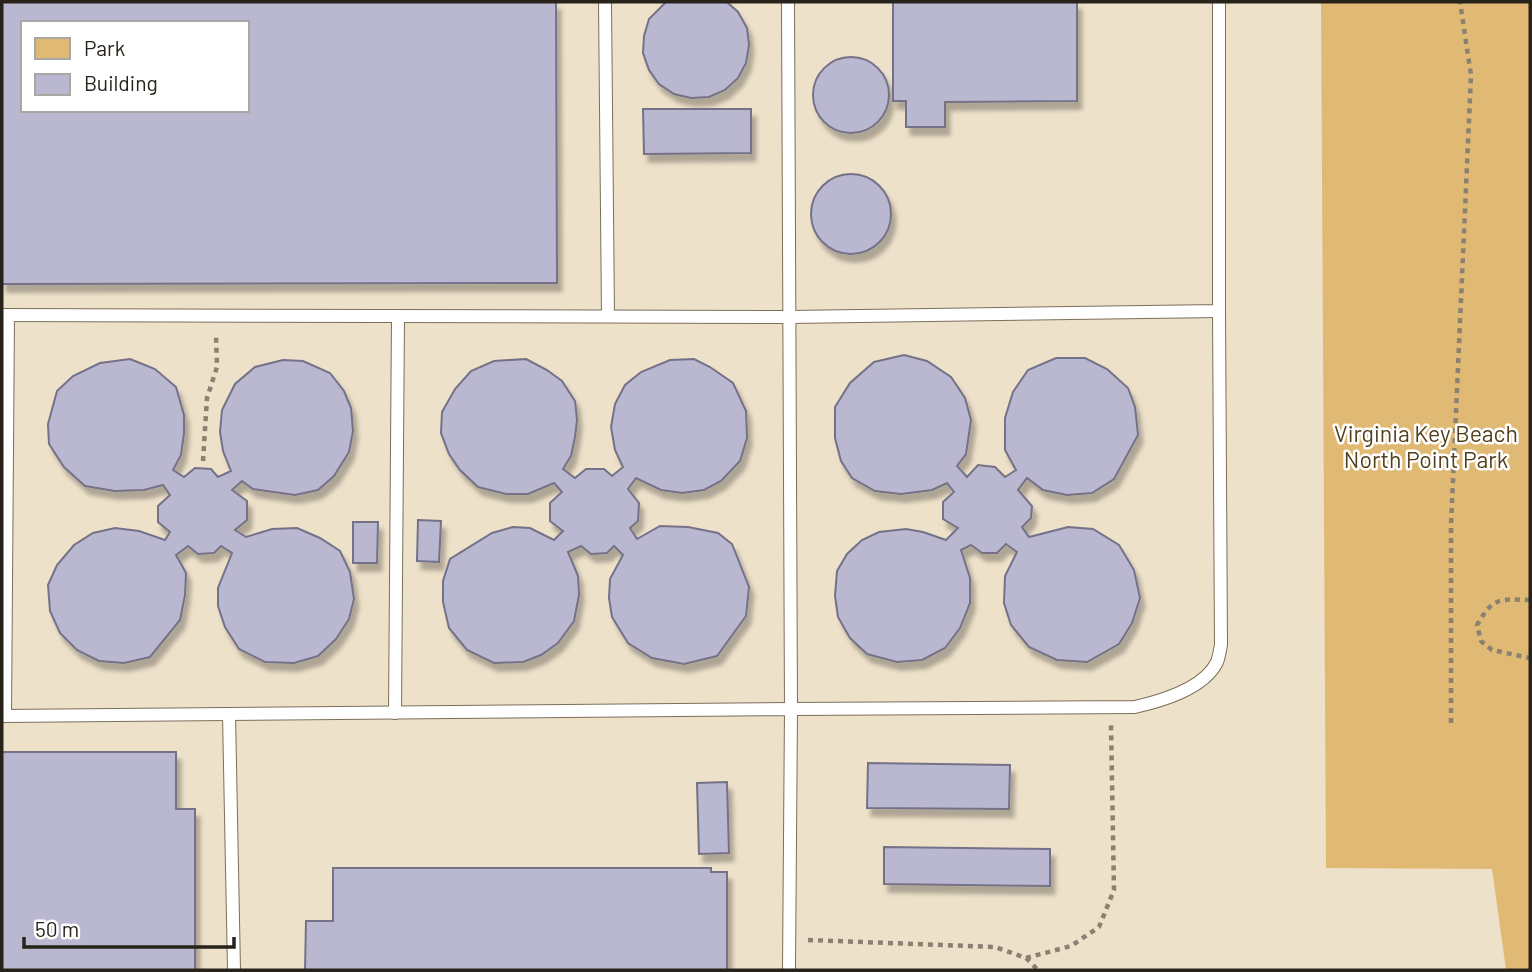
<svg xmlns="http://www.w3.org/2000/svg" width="1532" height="972" viewBox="0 0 1532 972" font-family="Barlow,sans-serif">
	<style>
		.green { fill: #e0ba74 }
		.building { fill: #b9b8d0; stroke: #747288; stroke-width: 2; fill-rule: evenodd; filter: url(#shadow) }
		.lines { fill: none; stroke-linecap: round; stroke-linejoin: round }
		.service-casing { stroke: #7b6f5b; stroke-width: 14 }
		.path { stroke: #8a8172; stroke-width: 4.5; stroke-dasharray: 5 5; stroke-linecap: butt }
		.service { stroke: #fff; stroke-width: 12 }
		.labels { text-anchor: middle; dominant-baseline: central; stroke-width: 5; stroke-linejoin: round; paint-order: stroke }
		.park-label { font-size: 23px; fill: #533f19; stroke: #fff }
	</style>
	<defs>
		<filter id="shadow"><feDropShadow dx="4.5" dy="8" stdDeviation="2" flood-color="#0004"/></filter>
	</defs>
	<rect width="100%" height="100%" fill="#eee1ca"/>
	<polygon class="green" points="1321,2 1530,2 1530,970 1506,970 1492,869 1326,868"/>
	<g class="building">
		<path d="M2 2H556L557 283 2 284ZM23 23H247V110H23Z"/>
		<polygon points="666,2 727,2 738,12 747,28 749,45 746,63 738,78 725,90 709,97 691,98 674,94 659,84 649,70 643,53 644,36 649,19"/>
		<polygon points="893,2 1077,2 1077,101 945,102 945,127 906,127 906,101 893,101"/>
		<circle cx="851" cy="95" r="38"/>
		<polygon points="643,109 751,109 751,153 644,154"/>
		<circle cx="851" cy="214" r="40"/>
		<polygon points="904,355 927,361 951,377 965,398 971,420 966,454 957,466 967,477 978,465 995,467 1005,477 1016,470 1005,450 1005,418 1013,392 1028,370 1056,358 1085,358 1107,369 1128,388 1135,407 1138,435 1114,479 1092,493 1067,495 1043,490 1027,478 1018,490 1032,506 1031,518 1022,527 1029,537 1068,527 1093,529 1119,545 1134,570 1140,598 1132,623 1119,644 1087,662 1057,660 1029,647 1011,625 1004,603 1005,576 1017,552 1006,544 997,553 982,553 971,545 961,550 970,578 970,603 960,628 945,648 922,660 897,662 867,654 850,638 838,617 835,596 837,571 847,554 862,540 879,532 906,529 923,532 946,540 958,528 943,519 943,502 954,492 947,483 932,490 901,494 875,491 852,478 841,461 835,438 835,407 850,383 874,362"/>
		<polygon points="130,359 155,369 176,387 184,415 184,433 181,455 173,470 184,477 195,468 211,469 218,477 231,471 223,451 220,432 222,410 235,384 255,367 283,360 303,361 330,373 344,391 351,408 353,431 349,452 334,476 318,490 295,495 253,489 242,481 232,490 247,501 247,520 235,530 246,537 272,529 297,528 320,538 340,551 350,572 354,599 349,619 336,639 318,656 294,663 265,662 239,649 225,627 218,606 218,588 232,553 221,546 214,553 198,554 188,546 176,555 186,573 185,595 180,620 150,657 124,663 99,661 77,650 60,633 50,611 48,585 57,565 74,545 93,533 115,528 139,531 165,540 170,532 158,522 158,506 170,495 163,485 144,490 115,491 85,486 64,467 49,444 48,424 57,391 73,376 100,363"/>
		<polygon points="526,359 547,370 562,381 575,401 577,420 575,437 571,456 563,469 575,478 586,469 604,469 612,476 623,467 615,450 611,427 615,404 625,385 641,372 670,360 694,359 710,367 733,383 746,411 747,438 740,461 721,481 704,490 682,493 661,490 636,478 628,489 639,503 638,521 630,528 637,539 660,526 688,527 718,533 732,544 749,587 746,616 717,656 684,664 652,658 628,643 612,617 609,598 610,579 623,555 614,546 607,553 591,554 581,546 568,552 578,576 579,595 574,621 558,643 541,655 523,662 494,663 467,650 449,628 443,602 443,581 450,559 492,533 513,527 530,528 554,540 563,531 550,521 550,503 562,492 554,483 528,494 506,494 478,487 460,470 449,454 441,433 442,412 455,389 471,371 494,361"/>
		<polygon points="418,520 441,521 439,562 417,561"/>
		<polygon points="353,522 378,522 377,563 353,563"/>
		<polygon points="2,752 176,752 176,809 195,809 195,970 2,970"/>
		<polygon points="868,763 1010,765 1009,809 867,808"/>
		<polygon points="727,782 729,853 699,854 697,783"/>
		<polygon points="884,847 1050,849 1050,886 884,884"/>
		<polygon points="333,868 711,868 711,872 727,872 727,970 305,970 306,921 333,921"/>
	</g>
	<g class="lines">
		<defs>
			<g id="service">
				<polyline points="605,2 608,316"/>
				<path d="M788 2 791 709 1135 707C1161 701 1204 689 1217 662 1219 657 1220 650 1221 645L1219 311"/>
				<polyline points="2,315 790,317 1219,311 1219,2"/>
				<polyline points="395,713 398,316"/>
				<polyline points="229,714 234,970"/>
				<polyline points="2,716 791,709 789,970"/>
				<polyline points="5,716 8,315"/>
			</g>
		</defs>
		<use href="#service" class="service-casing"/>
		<g class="path">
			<polyline points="203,461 207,398 217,367 216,334"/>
			<path d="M1530 600C1499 599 1493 597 1477 625L1481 641 1492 650 1530 658"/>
			<polyline points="1451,723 1451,525 1471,75 1460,2"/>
			<polyline points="808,940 995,947 1026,958 1038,970"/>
			<polyline points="1026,958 1071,946 1099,927 1114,890 1111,725"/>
		</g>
		<use href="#service" class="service"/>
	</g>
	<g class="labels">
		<g class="park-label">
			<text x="1426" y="433">Virginia Key Beach<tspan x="1426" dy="26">North Point Park</tspan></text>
		</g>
	</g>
	<rect width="1532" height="972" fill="none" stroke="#27221a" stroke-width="7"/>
	<rect x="21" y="21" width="228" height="91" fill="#ffffff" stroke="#a9a7a3" stroke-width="2"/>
	<rect x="35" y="38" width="35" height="21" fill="#e0ba74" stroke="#a9a7a3" stroke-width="2"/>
	<text x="84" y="56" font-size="21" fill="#27221a">Park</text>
	<rect x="35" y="74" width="35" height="21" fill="#b9b8d0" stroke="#a9a7a3" stroke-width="2"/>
	<text x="84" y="91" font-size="21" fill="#27221a">Building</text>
	<path d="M24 937v10h210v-10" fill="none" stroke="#27221a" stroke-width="3.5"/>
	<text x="35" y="937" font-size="21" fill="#27221a" stroke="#ffffff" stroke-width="5" paint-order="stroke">50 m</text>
</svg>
